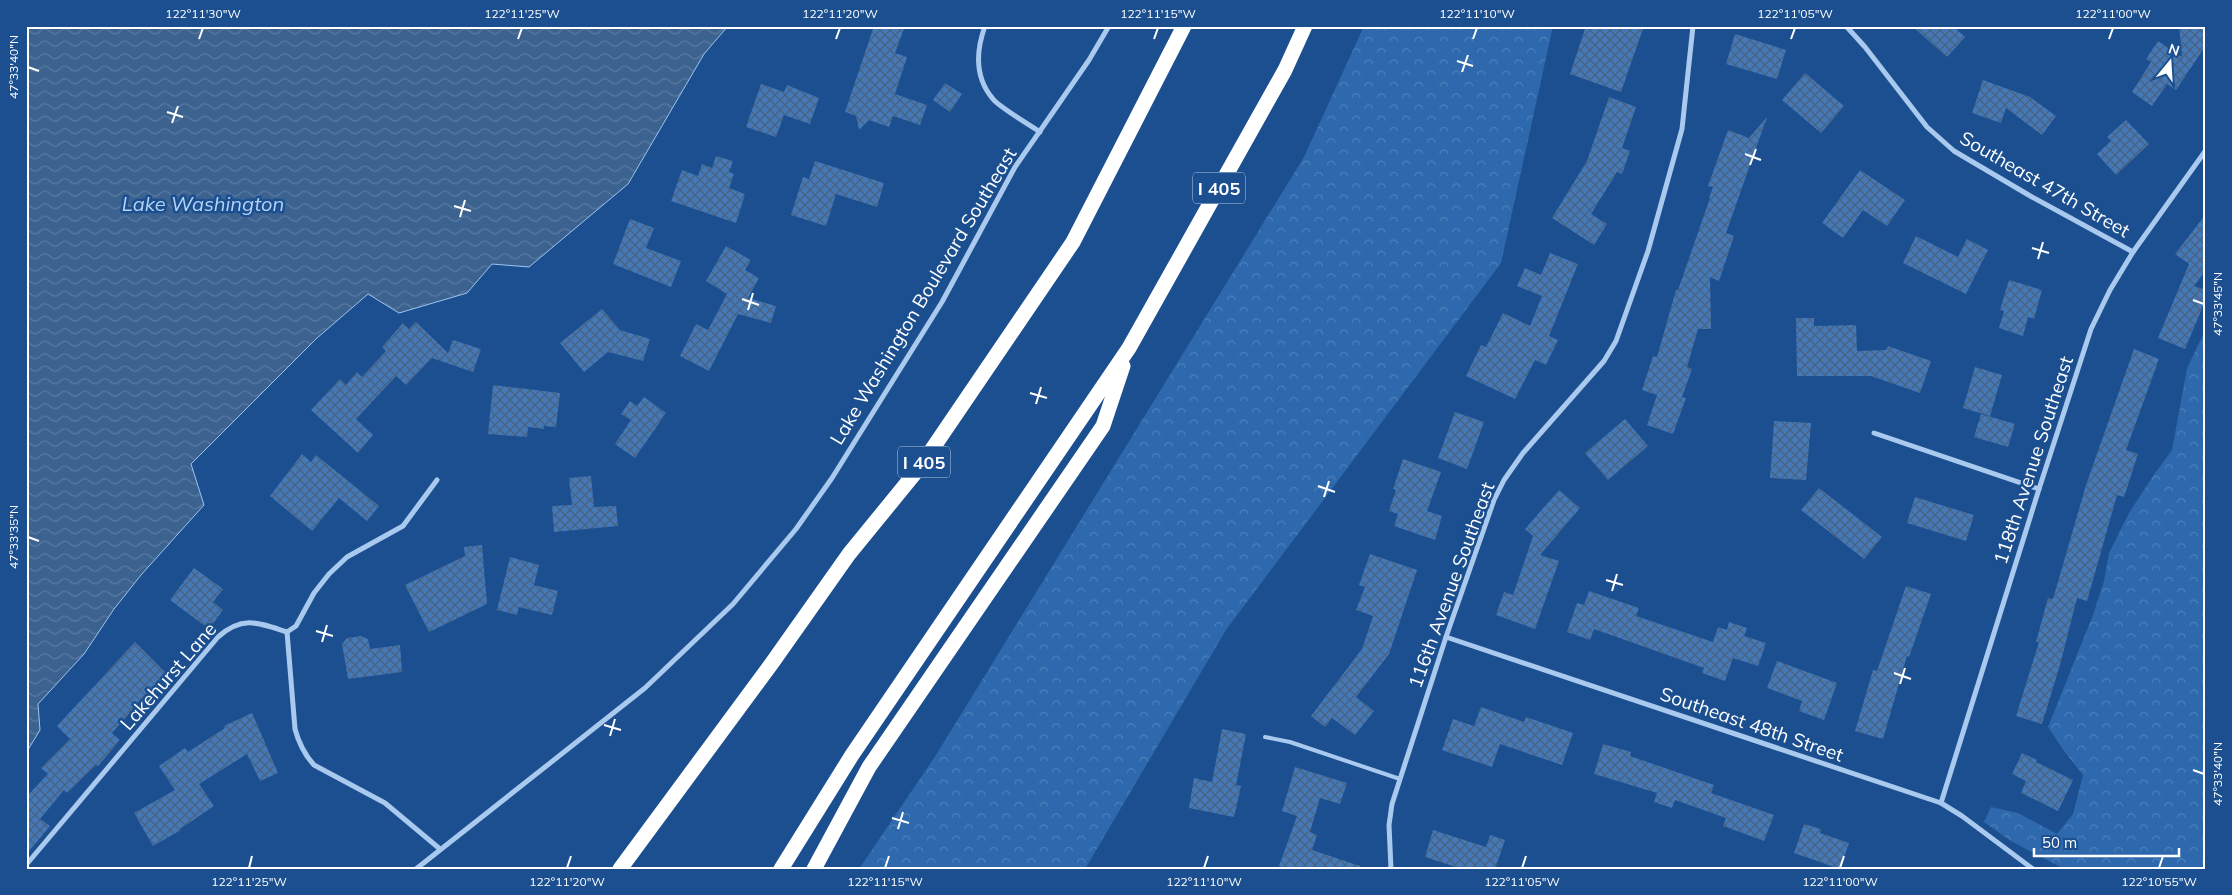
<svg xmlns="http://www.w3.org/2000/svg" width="2232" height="895" viewBox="0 0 2232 895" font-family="Mulish,sans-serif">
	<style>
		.forest { fill: url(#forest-crowns) }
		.water { fill: url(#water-waves); stroke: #9cc4f0 }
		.building { fill: url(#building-cross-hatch) }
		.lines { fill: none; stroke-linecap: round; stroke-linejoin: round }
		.lane { stroke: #a9c9ee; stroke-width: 4 }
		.street { stroke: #a9c9ee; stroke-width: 5 }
		.highway { stroke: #fff; stroke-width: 15 }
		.ticks { fill: none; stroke: #fff; stroke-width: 2 }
		.labels { text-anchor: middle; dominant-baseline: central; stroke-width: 5; stroke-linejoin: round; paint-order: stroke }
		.shield { fill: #1b4f8f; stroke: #bbcadd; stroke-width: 1 }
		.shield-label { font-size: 18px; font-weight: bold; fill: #fff }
		.street-label { font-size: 19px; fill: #fff; stroke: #1b4f8f }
		.water-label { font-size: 20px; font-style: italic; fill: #b5d3f5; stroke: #1b4f8f }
		.neatline { fill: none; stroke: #fff; stroke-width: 2 }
		.ticks-label { font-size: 12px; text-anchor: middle; fill: #fff }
	</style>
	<defs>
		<pattern id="forest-crowns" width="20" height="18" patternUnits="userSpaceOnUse" patternTransform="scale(1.25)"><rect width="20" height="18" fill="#2e69ad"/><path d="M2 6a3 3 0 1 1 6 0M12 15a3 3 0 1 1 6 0" fill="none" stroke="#4d80b9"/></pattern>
		<pattern id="water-waves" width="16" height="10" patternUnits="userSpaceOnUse" patternTransform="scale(1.25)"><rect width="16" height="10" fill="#3c6290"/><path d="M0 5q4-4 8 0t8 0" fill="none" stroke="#597aa1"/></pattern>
		<pattern id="building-cross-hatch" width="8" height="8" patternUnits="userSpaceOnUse" patternTransform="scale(1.25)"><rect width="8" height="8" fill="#4478b7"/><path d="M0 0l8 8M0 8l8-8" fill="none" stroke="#486282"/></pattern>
	</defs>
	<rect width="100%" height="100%" fill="#1b4f8f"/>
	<g class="forest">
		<polygon points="1364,26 1553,26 1501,263 1226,630 1085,869 859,869 936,755 1304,157"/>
		<polygon points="2206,329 2206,869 2064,869 2011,841 1984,822 1991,807 2018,813 2057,834 2073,814 2083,775 2064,751 2048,727 2093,615 2104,581 2109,553 2129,513 2153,476 2172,450 2187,368"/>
	</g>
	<polygon class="water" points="26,26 728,26 704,54 628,184 529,267 492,264 467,293 399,313 368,294 317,338 191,464 204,505 141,575 114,609 84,654 38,704 40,730 26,753"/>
	<g class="building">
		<polygon points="874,26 905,26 895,53 907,57 895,94 927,105 920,125 893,116 889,127 869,120 859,130 856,116 845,112"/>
		<polygon points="1586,26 1644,26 1621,92 1570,74"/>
		<polygon points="1912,26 1953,26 1965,37 1947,57"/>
		<polygon points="2179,26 2206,26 2206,45 2176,90 2167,84 2152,106 2132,92 2151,62 2146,59 2158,41 2182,57"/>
		<polygon points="1735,34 1786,50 1777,79 1726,64"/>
		<polygon points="1805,73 1844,106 1821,133 1782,100"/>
		<polygon points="1983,80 2030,97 2056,116 2042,135 2006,108 2001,123 1972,113"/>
		<polygon points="945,83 962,94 950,112 933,100"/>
		<polygon points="761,84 784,92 787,85 819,98 810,124 784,115 776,137 746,127"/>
		<polygon points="1609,97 1636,107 1622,148 1630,151 1622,174 1617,172 1591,214 1607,224 1594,245 1552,218 1587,161"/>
		<polygon points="1767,117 1726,233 1734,236 1719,281 1710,277 1711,329 1698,329 1687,367 1692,369 1682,397 1686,398 1673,434 1647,425 1657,395 1642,390 1653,356 1657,357 1676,290 1678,290 1710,198 1709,198 1713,187 1708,186 1728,130 1749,138"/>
		<polygon points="2126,120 2149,144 2116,175 2097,154 2111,141 2107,137"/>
		<polygon points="716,156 733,161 729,172 734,174 729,188 745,194 736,223 671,201 682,170 698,176 702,164 712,168"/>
		<polygon points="815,161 884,183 877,207 836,194 826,226 791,215 803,177 809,179"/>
		<polygon points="1860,170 1905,200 1887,226 1863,210 1843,238 1822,223"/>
		<polygon points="2206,214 2206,270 2194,286 2206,290 2206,299 2185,349 2158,338 2189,264 2175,254"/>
		<polygon points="630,219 654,228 646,248 681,261 671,287 613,264"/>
		<polygon points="1916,236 1958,257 1967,239 1988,250 1966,294 1903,263"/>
		<polygon points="726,246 751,260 745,270 759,278 748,298 776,306 771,323 738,314 709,371 680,356 696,324 708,330 727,294 706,281"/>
		<polygon points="1550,253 1578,264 1549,336 1558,340 1546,365 1535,360 1515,399 1466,376 1481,345 1486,347 1503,313 1530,326 1542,296 1517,286 1525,268 1541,275"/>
		<polygon points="2009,280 2042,290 2034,319 2028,317 2023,336 1999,328 2004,311 2000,310"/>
		<polygon points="602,309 620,330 650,339 643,361 608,352 584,372 560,343"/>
		<polygon points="1796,318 1814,318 1814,326 1856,325 1857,351 1886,350 1888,346 1931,361 1920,393 1871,376 1797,376"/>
		<polygon points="416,322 448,353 453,340 481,349 473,372 432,358 406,385 396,376 356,419 373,435 358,453 311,410 340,379 346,385 357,372 362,377 386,351 382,347 403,323 409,329"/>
		<polygon points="2134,349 2159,359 2126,450 2138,454 2124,497 2117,495 2087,601 2077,598 2060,665 2042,724 2016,716 2039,642 2036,642 2048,598 2053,599 2086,485"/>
		<polygon points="1975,367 2002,375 1990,416 1963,408"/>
		<polygon points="493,385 560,393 556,427 544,426 544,429 528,427 527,437 488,434"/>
		<polygon points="644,397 666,413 635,458 615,444 631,420 621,414 630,401 637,406"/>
		<polygon points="1455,412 1484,422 1467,469 1438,458"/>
		<polygon points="1981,414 2015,424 2008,447 1974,437"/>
		<polygon points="1625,419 1648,446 1608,480 1585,453"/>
		<polygon points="1774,421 1811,423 1806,480 1770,478"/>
		<polygon points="302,454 311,462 316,455 379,506 367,521 339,498 312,531 270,496"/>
		<polygon points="1403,459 1441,472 1427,511 1442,516 1435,540 1394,526 1398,514 1389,511 1396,490 1393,489"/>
		<polygon points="591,476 594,507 616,506 618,526 554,532 552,506 572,505 569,478"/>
		<polygon points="1819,488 1882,537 1864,559 1801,510"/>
		<polygon points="1559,490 1580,508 1540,555 1559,561 1535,629 1496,615 1504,592 1513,595 1533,536 1525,529"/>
		<polygon points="1915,497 1974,515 1966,541 1907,523"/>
		<polygon points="482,545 487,604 429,632 405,585 465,556 464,547"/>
		<polygon points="1370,554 1417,570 1389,654 1356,697 1374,711 1355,735 1332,718 1325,727 1311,716 1362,649 1373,616 1356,610 1365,587 1359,585"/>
		<polygon points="510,557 539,565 534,585 558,591 552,615 519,607 517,615 497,610"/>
		<polygon points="194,568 223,589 213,602 223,610 209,629 170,600"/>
		<polygon points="1906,586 1931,594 1909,657 1907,656 1883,739 1855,731 1873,670 1877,671"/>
		<polygon points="1589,591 1639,608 1636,616 1713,642 1718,627 1727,630 1729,622 1747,628 1744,636 1766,643 1758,666 1733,658 1725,681 1702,673 1704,668 1594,629 1590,640 1567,632 1577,603 1584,605"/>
		<polygon points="361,636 368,639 370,649 400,645 402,672 348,679 342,644 347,638"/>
		<polygon points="135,642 170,677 164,683 166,684 149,701 144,697 112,733 120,740 98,766 96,765 67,793 64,790 40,819 50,826 26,855 26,797 48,774 41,768 70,739 57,726"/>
		<polygon points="1777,661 1837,683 1824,720 1799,711 1802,701 1767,688"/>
		<polygon points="1481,707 1524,722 1526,717 1573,733 1562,765 1500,744 1492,767 1442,750 1453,719 1474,726"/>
		<polygon points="252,713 278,773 260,781 247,754 199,784 214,806 180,829 181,830 153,846 134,813 175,790 159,766 185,748 188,752 225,728 224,726"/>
		<polygon points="1222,729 1246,734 1236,785 1241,786 1234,817 1189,808 1194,778 1212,782"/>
		<polygon points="1603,744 1631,752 1630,756 1714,785 1711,793 1774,815 1764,841 1723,826 1726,818 1675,800 1672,808 1654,802 1657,793 1594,774"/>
		<polygon points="2022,753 2037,760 2036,762 2073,780 2058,811 2021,793 2026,781 2012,774"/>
		<polygon points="1295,767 1347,783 1340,804 1320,798 1310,832 1317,835 1312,850 1360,866 1360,869 1288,869 1279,866 1297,816 1282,811"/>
		<polygon points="1804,824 1821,829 1820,833 1849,843 1840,869 1794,853"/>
		<polygon points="1433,830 1486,847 1490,835 1505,840 1495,869 1462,869 1425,857"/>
	</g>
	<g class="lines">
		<polyline class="lane" points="1265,737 1290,742 1400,779"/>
		<g class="street">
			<path d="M985 26C976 51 975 78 993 99 999 107 1030 125 1040 132"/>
			<polyline points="1846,26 1865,47 1927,127 1954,151 2032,197 2133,252"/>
			<polyline points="1874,433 2039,489"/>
			<path d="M287 632 295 729C299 744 304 754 314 765L385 803 440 849"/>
			<polyline points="1446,637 1941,803 1962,816 2033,869"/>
			<polyline points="1941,803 2039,489 2091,329 2110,290 2133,252 2206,150"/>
			<path d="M26 865 218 637C243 615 259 623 287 632L296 626 314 593 329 574 347 557 403 526 437 480"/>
			<polyline points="416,869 645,688 733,604 796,529 832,478 942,302 1015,167 1089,60 1109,26"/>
			<polyline points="1391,869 1389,825 1392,804 1446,637 1494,500 1504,480 1523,453 1604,361 1616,341 1648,251 1682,129 1693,26"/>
		</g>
		<g class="highway">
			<polyline points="620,869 772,663 849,554 920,467 1073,242 1184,26"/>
			<polyline points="781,869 852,755 1129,348 1285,70 1305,26"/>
			<polyline points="814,869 869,767 1103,426 1123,366"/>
		</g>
	</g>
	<path class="ticks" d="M199 39 203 28M518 39 522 28M836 39 840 28M1154 39 1158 28M1473 39 1477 28M1791 39 1795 28M2109 39 2113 28M1457 61 1473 66M28 67 39 71M1462 72 1468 55M167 112 183 117M172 123 178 106M1745 154 1761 160M1750 165 1756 149M454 206 471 211M460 217 465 200M2032 248 2049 253M2038 259 2043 242M742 299 759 305M2193 300 2204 304M748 310 753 293M1030 393 1047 398M1036 404 1041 387M1318 486 1335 492M1324 497 1329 481M28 537 39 541M1606 580 1623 585M1612 591 1617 574M316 631 333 636M322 642 327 625M1894 673 1911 679M1900 684 1905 668M604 725 621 730M610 736 615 719M2193 770 2204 774M892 818 909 823M898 829 903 812M249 868 252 856M567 868 571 856M885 868 889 856M1204 868 1208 856M1522 868 1526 856M1840 868 1844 856M2159 868 2163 856"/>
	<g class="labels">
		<g class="shield">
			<rect x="1193" y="172.5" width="52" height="31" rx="4"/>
			<rect x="898" y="446.5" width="52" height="31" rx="4"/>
		</g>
		<g class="shield-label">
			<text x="1219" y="188">I 405</text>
			<text x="924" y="462">I 405</text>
		</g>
		<g class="street-label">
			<text transform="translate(2045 184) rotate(30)">Southeast 47th Street</text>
			<text transform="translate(923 296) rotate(-59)">Lake Washington Boulevard Southeast</text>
			<text transform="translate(2033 460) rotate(-72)">118th Avenue Southeast</text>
			<text transform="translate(1451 585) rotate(-70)">116th Avenue Southeast</text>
			<text transform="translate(168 676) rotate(-49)">Lakehurst Lane</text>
			<text transform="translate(1752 724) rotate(19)">Southeast 48th Street</text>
		</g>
		<g class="water-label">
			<text x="203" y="203">Lake Washington</text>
		</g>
	</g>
	<rect width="2232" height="895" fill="none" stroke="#1b4f8f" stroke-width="55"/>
	<g transform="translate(2170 62) rotate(18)" stroke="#1b4f8f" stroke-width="4" paint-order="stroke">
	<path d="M0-4L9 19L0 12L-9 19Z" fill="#ffffff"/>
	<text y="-8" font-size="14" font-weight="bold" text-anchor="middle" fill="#ffffff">N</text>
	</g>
	<path d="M2034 848v8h145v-8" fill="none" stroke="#ffffff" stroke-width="2.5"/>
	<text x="2042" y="848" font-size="15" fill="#ffffff" stroke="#1b4f8f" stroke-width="4" paint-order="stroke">50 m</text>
	<rect x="28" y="28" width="2176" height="840" class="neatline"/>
	<g class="ticks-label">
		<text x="203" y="18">122°11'30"W</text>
		<text x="522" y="18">122°11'25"W</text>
		<text x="840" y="18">122°11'20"W</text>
		<text x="1158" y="18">122°11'15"W</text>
		<text x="1477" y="18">122°11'10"W</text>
		<text x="1795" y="18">122°11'05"W</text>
		<text x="2113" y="18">122°11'00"W</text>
		<text transform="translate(14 67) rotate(-90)" y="4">47°33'40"N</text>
		<text transform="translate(2218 304) rotate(-90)" y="4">47°33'45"N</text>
		<text transform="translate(14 537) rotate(-90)" y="4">47°33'35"N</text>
		<text transform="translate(2218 774) rotate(-90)" y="4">47°33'40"N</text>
		<text x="249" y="886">122°11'25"W</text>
		<text x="567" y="886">122°11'20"W</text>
		<text x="885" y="886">122°11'15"W</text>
		<text x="1204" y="886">122°11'10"W</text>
		<text x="1522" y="886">122°11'05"W</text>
		<text x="1840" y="886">122°11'00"W</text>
		<text x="2159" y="886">122°10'55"W</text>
	</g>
</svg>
